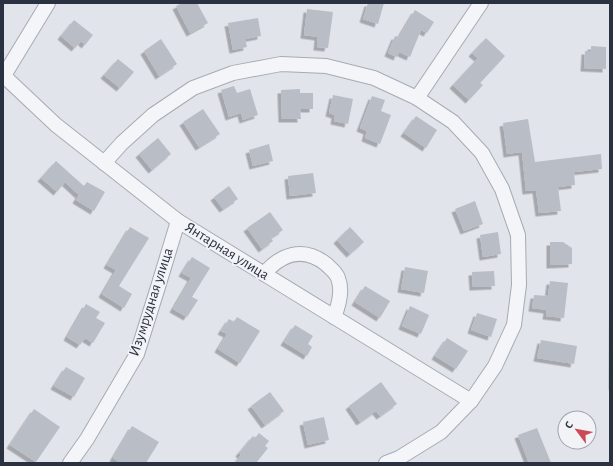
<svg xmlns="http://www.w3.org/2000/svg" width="613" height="466" viewBox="0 0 613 466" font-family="'Alegreya Sans',sans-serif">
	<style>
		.green { fill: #c6d3c3 }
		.building { fill: #b9bdc6; filter: url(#shadow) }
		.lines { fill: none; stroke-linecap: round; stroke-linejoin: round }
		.minor-casing { stroke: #a6abb4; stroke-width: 16 }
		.minor { stroke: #f4f5f8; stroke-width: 14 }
		.labels { text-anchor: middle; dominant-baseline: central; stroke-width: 3.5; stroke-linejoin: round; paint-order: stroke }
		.street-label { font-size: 15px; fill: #2a3141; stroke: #f1f3f7 }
	</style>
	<defs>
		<filter id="shadow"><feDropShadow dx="-3.5" dy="3.5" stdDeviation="0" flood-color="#0004"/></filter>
	</defs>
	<rect width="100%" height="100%" fill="#e1e4ea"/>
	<polygon class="green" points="610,231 610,396 608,388"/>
	<g class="building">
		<polygon points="182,3 197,3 208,23 190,33 176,6"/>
		<polygon points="368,3 384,3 378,24 363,19"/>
		<polygon points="307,9 333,12 328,48 317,47 318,37 304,35"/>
		<polygon points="415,10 434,22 427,33 421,30 410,57 399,52 397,57 388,53 395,36 399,37"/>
		<polygon points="258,18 261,36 245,39 247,47 233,50 228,23"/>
		<polygon points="74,20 93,35 85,45 81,41 75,48 61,36"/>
		<polygon points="486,38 505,56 480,83 483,85 469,100 453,85 478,58 472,53"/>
		<polygon points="161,39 177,64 159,76 144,51"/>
		<polygon points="591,46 606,47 606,69 584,68 585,51 591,51"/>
		<polygon points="118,59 134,72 120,88 104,75"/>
		<polygon points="234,86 237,93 250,89 258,115 243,120 241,113 229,117 221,90"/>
		<polygon points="300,89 300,93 313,93 313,109 300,109 301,119 282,119 281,90"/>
		<polygon points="333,95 353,99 348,124 334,121 335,115 329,113"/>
		<polygon points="372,96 385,100 381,111 391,115 380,144 365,138 367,131 360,128"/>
		<polygon points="203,109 220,134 199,147 183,122"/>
		<polygon points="416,116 437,130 426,148 404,133"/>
		<polygon points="528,119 535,162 601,154 602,169 574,172 575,185 558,187 561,211 539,213 536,190 526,191 522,152 507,154 503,123"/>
		<polygon points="158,138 171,154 152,170 139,154"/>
		<polygon points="269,144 273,161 253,166 249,150"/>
		<polygon points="56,161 84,186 87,182 105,192 94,211 76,200 79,195 65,182 57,192 41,178"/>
		<polygon points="313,173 316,193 290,196 288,176"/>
		<polygon points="229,186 238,199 223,209 214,197"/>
		<polygon points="475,201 483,224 464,231 455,209"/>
		<polygon points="270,212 283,230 271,238 273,241 262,249 247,228"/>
		<polygon points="130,227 149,238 119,286 132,294 124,308 102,294 116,270 107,265"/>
		<polygon points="350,227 364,242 350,254 337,240"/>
		<polygon points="498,232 501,254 483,257 480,235"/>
		<polygon points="550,242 563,242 572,248 572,264 550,265"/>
		<polygon points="192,257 210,268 192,297 198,300 187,317 173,309 191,278 182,273"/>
		<polygon points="405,267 428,271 424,293 401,289"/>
		<polygon points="494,271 495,286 473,287 472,272"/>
		<polygon points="550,281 568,283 564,318 546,316 547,310 532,308 534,295 548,296"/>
		<polygon points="365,286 390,301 380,318 355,302"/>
		<polygon points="86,304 100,312 96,318 105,323 93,343 85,338 80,345 67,337"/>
		<polygon points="410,306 429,315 421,334 402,326"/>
		<polygon points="477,313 497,319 491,337 471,330"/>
		<polygon points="237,317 260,331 240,363 218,349 227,334 221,331 229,319 234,322"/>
		<polygon points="295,325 313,336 308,344 312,347 307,356 284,342"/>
		<polygon points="447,338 468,351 456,369 435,356"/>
		<polygon points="541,340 577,346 574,364 537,358"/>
		<polygon points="66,367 85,378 74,397 54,386"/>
		<polygon points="381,382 397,404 380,416 376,411 360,422 349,406"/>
		<polygon points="270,392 284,411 265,425 251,406"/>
		<polygon points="34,409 60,427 36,462 10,445"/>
		<polygon points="324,417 329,440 308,445 303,422"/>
		<polygon points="132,426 159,442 146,463 121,463 113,458"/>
		<polygon points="537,428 551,463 529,463 518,435"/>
		<polygon points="259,433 269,441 265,446 268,448 256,463 235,463 241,455 239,453 253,436 255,438"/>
	</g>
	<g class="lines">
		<defs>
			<g id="minor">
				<polyline points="3,75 56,125 178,221 471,401"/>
				<polyline points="3,77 48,3"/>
				<polyline points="417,98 481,3"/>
				<polyline points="104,163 122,143 153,115 193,88 233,73 281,64 326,66 374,78 417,98 453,122 482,153 502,189 518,235 519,285 514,325 495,366 471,401 441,432 399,458 386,463"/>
				<path d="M264 274C281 254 303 246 326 264 330 268 336 272 338 278 343 291 339 305 334 317"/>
				<polyline points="70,463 87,439 137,354 158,287 178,221"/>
			</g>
		</defs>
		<use href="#minor" class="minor-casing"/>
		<use href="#minor" class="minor"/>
	</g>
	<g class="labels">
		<g class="street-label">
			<text transform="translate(227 251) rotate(32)">Янтарная улица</text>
			<text transform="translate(151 302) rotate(-72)">Изумрудная улица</text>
		</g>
	</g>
	<rect width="613" height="466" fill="none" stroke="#2a3141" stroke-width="8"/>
	<g transform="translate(577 430) rotate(302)"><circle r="19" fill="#f1f3f7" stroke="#a1a5ae"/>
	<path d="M0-3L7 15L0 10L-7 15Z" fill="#cc4956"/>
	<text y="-6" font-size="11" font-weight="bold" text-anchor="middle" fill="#2a3141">С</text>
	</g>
</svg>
